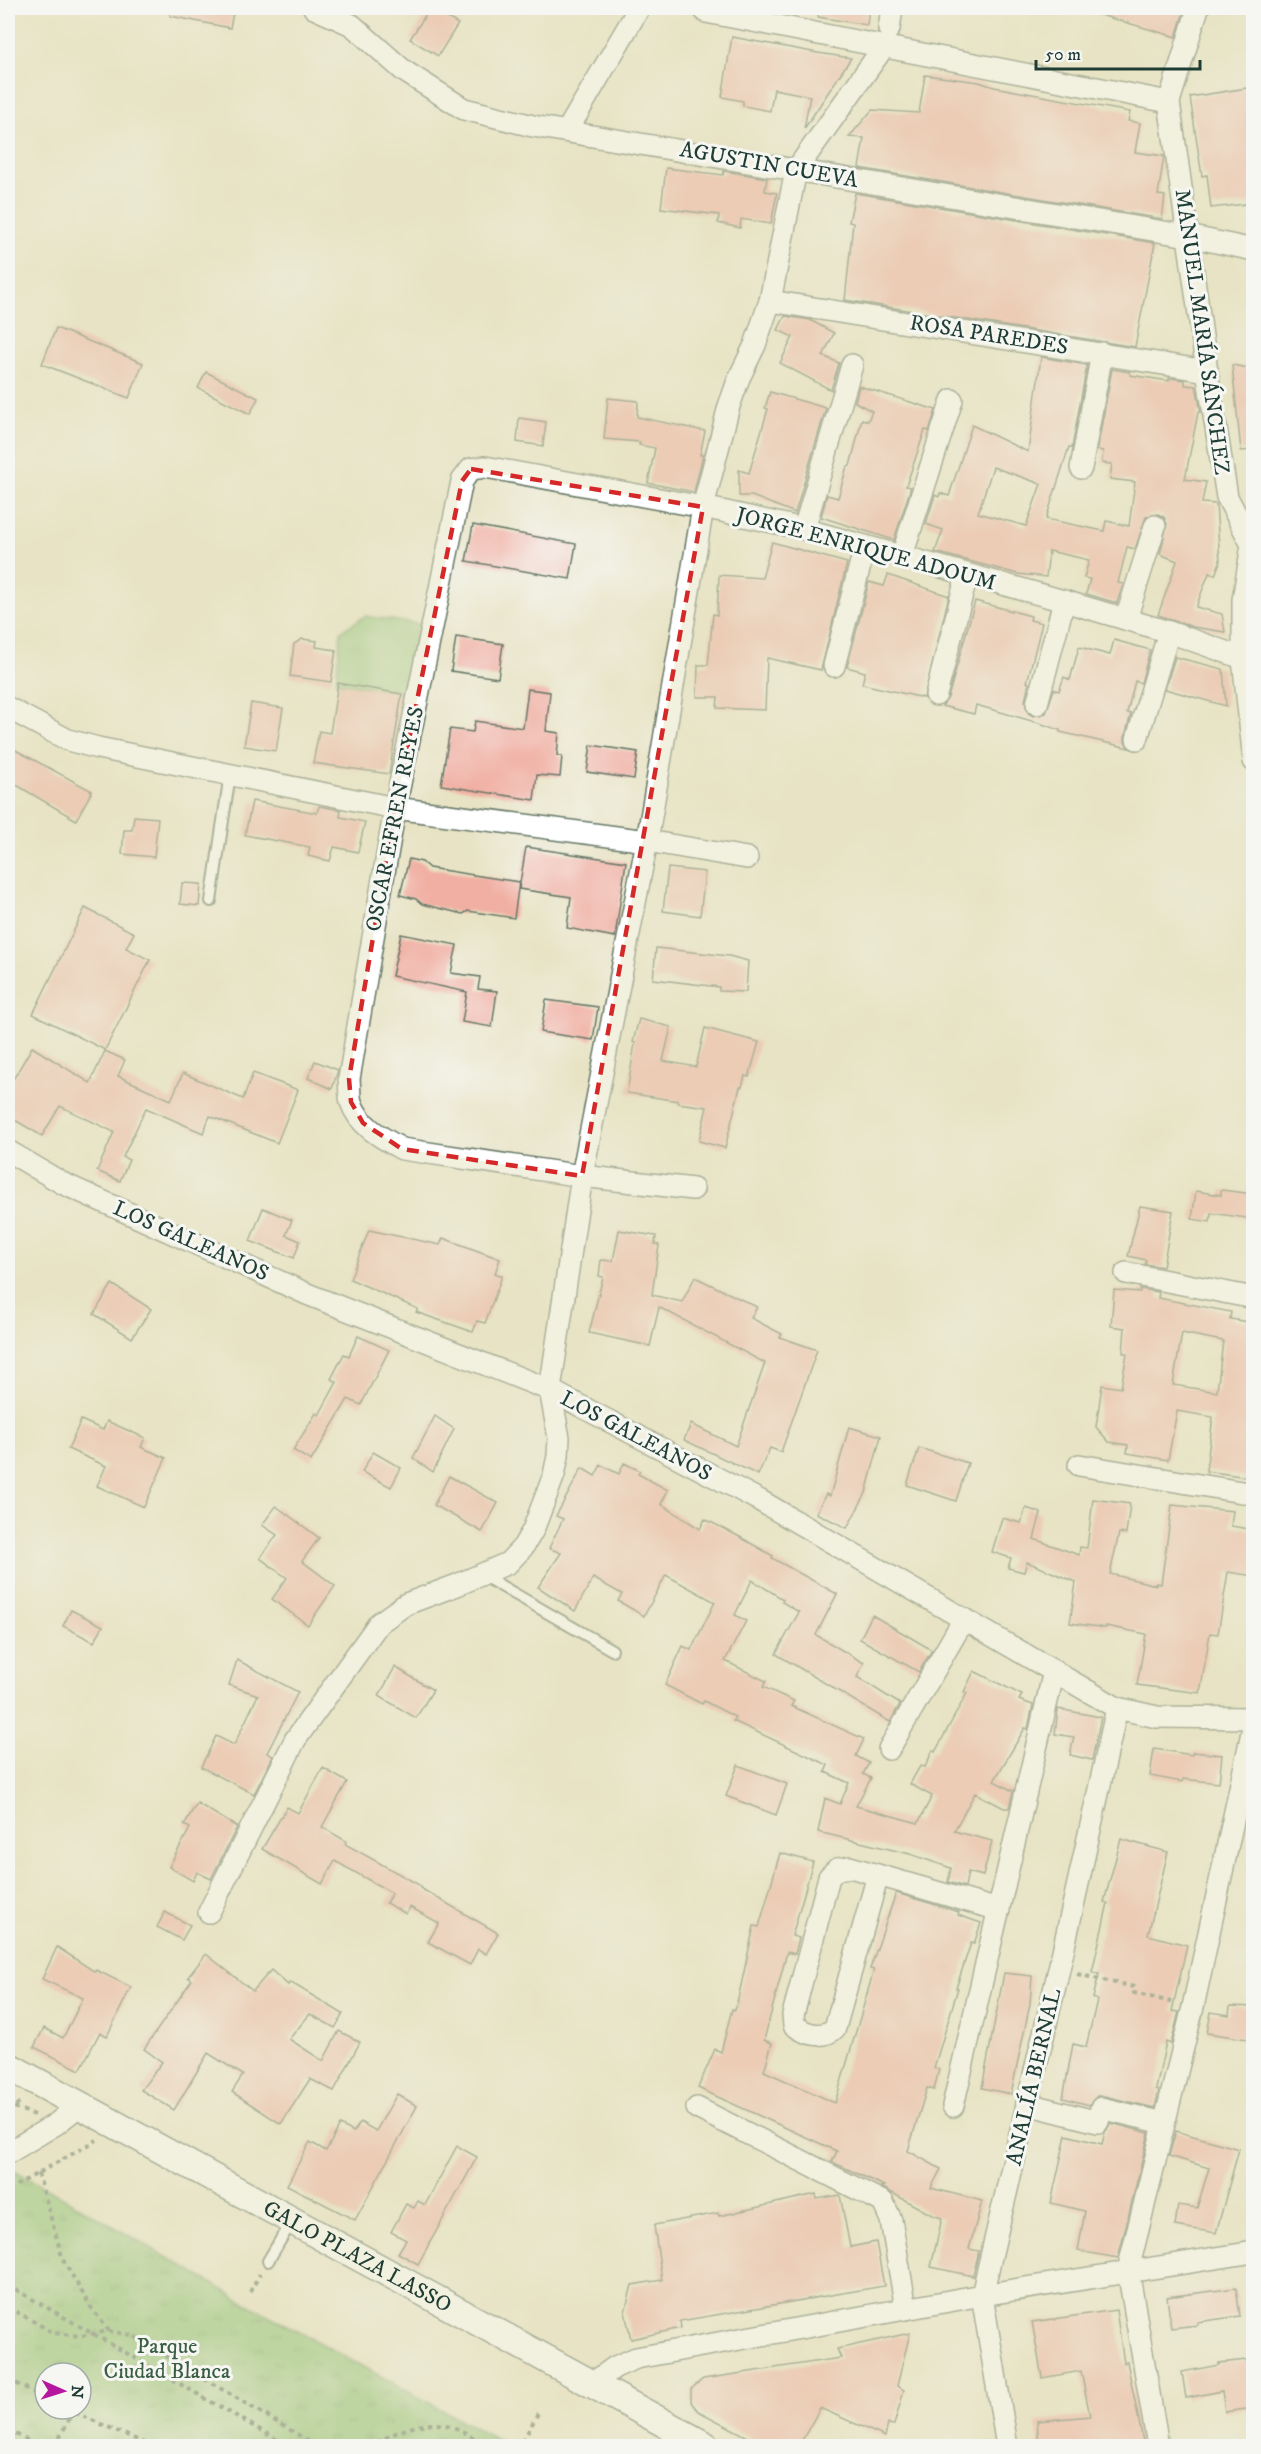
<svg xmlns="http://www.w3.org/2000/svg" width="1261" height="2454" viewBox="0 0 1261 2454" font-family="'IM FELL DW Pica',serif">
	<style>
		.green { fill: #8dc376; stroke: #568055; stroke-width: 1.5 }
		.park { fill: url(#park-tufts); stroke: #568055; stroke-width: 1.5; fill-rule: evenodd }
		.building { fill: #f1afa3; fill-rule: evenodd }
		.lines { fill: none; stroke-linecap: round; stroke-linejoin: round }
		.service-casing { stroke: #657766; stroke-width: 14 }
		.minor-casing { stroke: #657766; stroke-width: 24 }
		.tertiary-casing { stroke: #657766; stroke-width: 30 }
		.path { stroke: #657766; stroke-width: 4; stroke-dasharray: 4.5 4.5; stroke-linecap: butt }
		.service { stroke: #fff; stroke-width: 10 }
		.minor { stroke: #fff; stroke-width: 21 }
		.tertiary { stroke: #fff; stroke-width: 27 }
		.marked { fill: none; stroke: #d62828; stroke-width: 4.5; stroke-dasharray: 12 8; stroke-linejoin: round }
		.labels { text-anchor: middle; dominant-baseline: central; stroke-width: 6; stroke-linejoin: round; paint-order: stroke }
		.street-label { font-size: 22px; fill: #1f3d34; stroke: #f6f6f2 }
		.park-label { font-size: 22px; fill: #3a5e44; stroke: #f6f6f2 }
	</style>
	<defs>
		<pattern id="park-tufts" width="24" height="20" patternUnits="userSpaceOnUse" patternTransform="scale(1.5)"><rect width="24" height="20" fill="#8dc376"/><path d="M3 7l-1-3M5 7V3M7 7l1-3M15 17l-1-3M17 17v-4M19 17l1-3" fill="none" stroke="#73a062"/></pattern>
	</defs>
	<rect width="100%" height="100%" fill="#f6f6f2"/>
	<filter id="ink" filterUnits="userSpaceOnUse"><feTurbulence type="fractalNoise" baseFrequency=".0167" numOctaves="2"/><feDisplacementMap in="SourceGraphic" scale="12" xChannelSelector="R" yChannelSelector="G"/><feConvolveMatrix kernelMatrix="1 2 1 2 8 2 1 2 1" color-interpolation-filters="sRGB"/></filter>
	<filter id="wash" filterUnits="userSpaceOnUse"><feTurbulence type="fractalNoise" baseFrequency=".008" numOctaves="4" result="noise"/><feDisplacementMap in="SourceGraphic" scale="24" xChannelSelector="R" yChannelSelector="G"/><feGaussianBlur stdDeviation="1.35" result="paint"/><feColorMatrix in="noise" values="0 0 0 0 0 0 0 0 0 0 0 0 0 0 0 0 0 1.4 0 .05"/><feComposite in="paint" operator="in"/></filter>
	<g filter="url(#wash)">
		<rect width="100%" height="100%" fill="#e8e3c4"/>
		<polygon class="green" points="365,616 418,624 408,693 336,682 341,631"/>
		<path class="park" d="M8 2168 54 2192 230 2294 508 2446H8ZM45 2373H81V2409H45Z"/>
		<g id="blocks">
			<g class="building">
				<polygon points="171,8 234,8 230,28 170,16"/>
				<polygon points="430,8 458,24 438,56 410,39"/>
				<polygon points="819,8 869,8 867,25 818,17"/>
				<polygon points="1090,8 1185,8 1176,37 1090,12"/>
				<polygon points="732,37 818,53 851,58 804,129 810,96 774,89 770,111 743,106 743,101 722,97"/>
				<polygon points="925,75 979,82 994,87 1130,112 1128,121 1140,123 1135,152 1164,156 1158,195 1165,196 1162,219 859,168 864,138 849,137 872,110 919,113"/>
				<polygon points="1254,87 1254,203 1211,208 1207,175 1202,176 1190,97"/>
				<polygon points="666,168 723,175 724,171 767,178 765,191 777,193 771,224 741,219 740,228 718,223 719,215 661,208"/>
				<polygon points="855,193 1155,243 1135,347 845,300 853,223 849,222"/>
				<polygon points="785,316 810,320 834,333 823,356 839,363 831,390 780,363 793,337 778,330"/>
				<polygon points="56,328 143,363 129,398 42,364"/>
				<path d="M1041 357 1087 365 1072 448 1069 447 1046 519 1104 531 1106 521 1129 526 1135 482 1110 479 1112 464 1102 463 1103 451 1097 450 1112 369 1130 372V375L1169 381V378L1185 380V385L1196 386 1201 412H1198L1185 479 1206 482 1202 503 1216 504 1220 562 1215 575 1209 573 1196 607 1222 614 1225 632 1193 627 1158 615 1177 561 1160 554 1167 524 1164 517 1158 514 1146 517 1135 549 1127 547 1118 583 1123 584 1117 603 1086 594 1090 579 1084 578 1089 560 1049 551 1046 577 1018 574 935 552 943 530 926 524 935 495 939 497 940 493 949 496 972 425 1028 452ZM993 467 1041 484 1026 526 978 513Z"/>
				<polygon points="1232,365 1254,369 1254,450 1241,451"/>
				<polygon points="206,372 258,398 250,414 198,388"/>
				<polygon points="859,386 936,410 929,431 925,430 906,486 911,487 894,540 821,517 827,495 838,498 847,466 850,466 862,419 868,421 872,411 855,402"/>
				<polygon points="770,392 826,408 795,513 752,496 739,496 739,470 749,473 768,409 765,408"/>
				<polygon points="608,398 638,401 637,417 705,431 700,455 703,455 694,492 648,483 655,448 639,445 640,442 604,439"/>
				<polygon points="519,418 546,422 543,446 517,442"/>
				<polygon points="473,525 576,544 570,579 466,561"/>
				<polygon points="772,542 847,563 821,670 767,658 765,710 717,708 718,697 697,697 698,665 708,665 713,614 717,615 719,575 762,578"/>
				<polygon points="888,575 949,596 924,698 862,684 865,672 847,667 869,582 884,586"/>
				<polygon points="975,601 1031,616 1030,620 1042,623 1027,682 1029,683 1025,701 1028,713 1033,716 1046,713 1054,689 1059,691 1064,677 1070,680 1079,647 1110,655 1114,640 1150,650 1141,683 1135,681 1127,713 1131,714 1125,736 1125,742 1129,748 1060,732 1060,730 1039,723 976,705 974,714 942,706 948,698"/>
				<polygon points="456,637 503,644 498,678 451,671"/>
				<polygon points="302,639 317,641 316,647 336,650 331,682 290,676 294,644"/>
				<polygon points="1175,657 1223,669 1226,706 1165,689"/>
				<polygon points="338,683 402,694 389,774 313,763 319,731 330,733"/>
				<polygon points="528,689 550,692 546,731 559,733 557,756 562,756 560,777 537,775 534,800 441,785 450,729 473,732 475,721 523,728"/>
				<polygon points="251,703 283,708 276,751 244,746"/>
				<polygon points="591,745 638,752 634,779 587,772"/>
				<polygon points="8,746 92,791 76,820 8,780"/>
				<polygon points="252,801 317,813 319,806 341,810 340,817 365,822 358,852 334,847 330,861 308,856 310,847 245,835"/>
				<polygon points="134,816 158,818 154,857 122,854 124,830 132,830"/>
				<polygon points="526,847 626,862 615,937 567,928 571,897 519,889"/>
				<polygon points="409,859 422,862 429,868 519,882 514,918 468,911 463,914 422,904 416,899 400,895"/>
				<polygon points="668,868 705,872 700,916 663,911"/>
				<polygon points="182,883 201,884 199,906 180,904"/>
				<polygon points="85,908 134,933 126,948 150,960 105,1050 33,1014"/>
				<polygon points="401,934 457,945 451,973 480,977 478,989 497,991 492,1027 462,1022 467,992 392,976"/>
				<polygon points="656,948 729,956 748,961 746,992 719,991 719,987 653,979"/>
				<polygon points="546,1000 598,1007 593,1040 541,1032"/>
				<polygon points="639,1019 671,1027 663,1061 696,1067 705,1028 759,1042 749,1077 745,1076 742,1087 740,1087 725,1148 699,1141 707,1107 678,1103 678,1101 627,1093 635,1043 633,1042"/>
				<polygon points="32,1047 90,1083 105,1051 125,1060 118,1076 171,1100 183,1073 243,1099 253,1073 298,1090 277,1143 210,1116 203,1133 146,1108 123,1157 129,1160 120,1181 97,1171 114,1132 60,1106 42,1136 8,1116 8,1088"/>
				<polygon points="315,1061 338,1070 332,1089 308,1078"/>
				<polygon points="1221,1190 1254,1194 1254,1219 1211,1213 1210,1222 1192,1219 1196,1191 1221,1195"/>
				<polygon points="1140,1206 1173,1211 1163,1267 1145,1264 1146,1260 1128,1256"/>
				<polygon points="263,1208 292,1220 286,1235 300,1241 294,1258 250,1241"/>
				<polygon points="369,1230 440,1245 443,1238 500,1259 495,1273 502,1276 485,1323 477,1321 473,1332 416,1312 418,1309 350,1279"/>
				<polygon points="619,1230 656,1236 655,1244 659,1245 652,1295 682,1302 695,1277 757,1307 751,1318 782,1334 780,1337 817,1350 781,1452 770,1448 758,1475 684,1440 691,1424 736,1446 765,1363 659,1307 650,1346 589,1333 603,1277 599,1276 601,1260 613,1261"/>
				<polygon points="112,1284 151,1309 132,1338 94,1314"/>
				<path d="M1140 1289 1159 1292 1158 1298 1231 1312 1230 1319 1254 1323V1478L1206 1471 1213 1417 1177 1411 1168 1460 1127 1453 1128 1445 1109 1442 1096 1427 1102 1385 1121 1388 1127 1353H1123L1125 1328 1111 1326 1114 1290 1140 1292ZM1182 1333 1223 1341 1217 1392 1173 1385Z"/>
				<polygon points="358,1336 389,1350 361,1405 348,1399 311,1461 293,1450 316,1413 319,1415 337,1382 331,1379 344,1354 349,1356"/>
				<polygon points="435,1416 454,1429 433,1472 413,1458"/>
				<polygon points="81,1420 103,1430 107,1421 145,1438 141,1447 166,1458 144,1507 97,1486 106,1466 68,1449"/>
				<polygon points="849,1427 881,1436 866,1493 847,1528 816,1513 826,1494 830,1496"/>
				<polygon points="919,1448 968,1463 956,1501 907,1485"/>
				<polygon points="373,1452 401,1468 391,1487 362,1472"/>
				<polygon points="624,1463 640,1471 638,1474 668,1490 661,1504 700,1529 705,1519 740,1537 773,1556 772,1558 837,1594 816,1635 864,1663 857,1677 900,1704 890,1722 776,1654 799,1612 782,1602 783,1599 752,1580 735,1615 746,1621 725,1661 766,1681 763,1687 794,1701 791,1706 864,1739 856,1756 869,1763 863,1774 871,1778 856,1806 918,1823 932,1796 910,1784 919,1768 921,1766 925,1767 933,1750 935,1752 967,1693 964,1692 974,1671 1022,1695 1019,1700 1033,1705 1028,1729 1025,1728 994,1781 1013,1791 1009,1808 1004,1808 975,1793 954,1831 992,1841 983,1876 968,1872 965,1887 948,1882 951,1868 910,1854 818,1832 825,1798 840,1804 849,1783 825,1772 828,1765 733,1721 735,1717 704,1701 702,1704 665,1685 683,1646 691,1650 715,1602 666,1575 644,1616 618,1601 622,1594 593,1578 575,1611 538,1587 561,1553 549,1548 563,1519 556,1516 582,1468 595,1476 601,1465 619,1474"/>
				<polygon points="449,1476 498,1503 482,1532 434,1505"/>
				<polygon points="1093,1499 1130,1504 1126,1534 1119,1533 1110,1574 1156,1585 1156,1583 1161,1584 1172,1505 1233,1511 1231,1526 1254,1530 1254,1576 1228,1572 1218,1634 1210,1633 1200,1693 1137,1685 1146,1634 1106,1626 1106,1628 1070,1623 1076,1582 1027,1562 1024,1572 1008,1568 1011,1558 992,1552 1002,1518 1021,1523 1026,1508 1041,1513 1034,1539 1079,1555 1080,1547 1087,1548"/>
				<polygon points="276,1506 319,1538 302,1561 335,1586 308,1625 272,1599 287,1578 260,1558 277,1535 262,1525"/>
				<polygon points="71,1610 103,1626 94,1642 63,1626"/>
				<polygon points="872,1615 932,1650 919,1672 860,1639"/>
				<polygon points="237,1660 298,1692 267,1753 273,1756 254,1794 201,1767 216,1736 234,1745 258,1695 229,1685"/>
				<polygon points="395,1667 433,1690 416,1718 379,1696"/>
				<polygon points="1058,1709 1101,1717 1092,1760 1070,1755 1074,1737 1055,1734"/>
				<polygon points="1154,1749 1192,1755 1193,1752 1222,1755 1219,1783 1183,1779 1182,1782 1150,1776"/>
				<polygon points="738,1765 787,1784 776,1815 726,1796"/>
				<polygon points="323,1768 347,1782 322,1827 346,1841 345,1844 421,1886 420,1888 498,1933 486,1954 478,1949 470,1965 428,1942 439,1923 410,1907 406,1914 386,1903 392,1893 335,1861 322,1884 262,1849 287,1807 298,1813"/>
				<polygon points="197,1803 237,1827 211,1879 197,1872 193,1881 169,1867 190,1828 184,1825"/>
				<polygon points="1121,1839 1168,1852 1148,1935 1187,1945 1172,2011 1179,2012 1171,2044 1166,2042 1156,2089 1159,2090 1155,2108 1104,2096 1097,2096 1089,2105 1063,2098 1073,2044 1086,2047 1097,2000 1093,1998 1099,1974 1092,1972 1108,1903 1104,1902"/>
				<polygon points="780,1853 813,1862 792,1936 799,1938 795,1954 787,1952 764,2040 772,2043 764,2071 835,2103 874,1970 870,1969 896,1893 959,1912 958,1915 981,1923 974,1944 971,1943 956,1988 958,1988 934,2068 939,2069 934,2090 927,2088 908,2151 941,2169 931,2188 982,2201 969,2249 979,2251 973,2276 931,2267 942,2218 932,2215 881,2187 884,2186 832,2162 837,2151 698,2088 715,2049 721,2052 732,2009 735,2010 740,1990 754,1926 759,1927"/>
				<polygon points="165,1912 190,1925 182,1940 157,1927"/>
				<polygon points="57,1947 95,1972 96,1970 131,1987 107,2036 100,2032 80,2070 34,2047 44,2028 63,2038 83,1998 42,1979"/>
				<polygon points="206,1954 253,1991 271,1970 288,1985 290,1982 343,2014 335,2028 310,2014 289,2039 323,2061 339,2031 360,2042 334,2091 310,2079 281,2124 232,2092 243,2075 208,2053 174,2110 141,2090 162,2062 144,2049 192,1980 188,1977"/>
				<polygon points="1004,1973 1032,1976 1030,2004 1011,2094 982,2088"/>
				<polygon points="1230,2006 1254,2007 1254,2040 1207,2033 1211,2012 1229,2015"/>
				<polygon points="397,2094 417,2106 355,2220 287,2185 310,2142 326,2151 340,2125 354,2132 360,2122 376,2131"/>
				<polygon points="1111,2123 1149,2133 1118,2258 1078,2251 1085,2211 1051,2203 1066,2135 1102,2144 1105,2132"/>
				<polygon points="1176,2131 1239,2149 1216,2233 1175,2226 1178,2205 1197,2208 1209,2168 1169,2156"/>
				<polygon points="457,2146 477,2157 418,2264 398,2253 406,2240 391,2232 406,2204 414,2208 418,2201 425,2205"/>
				<polygon points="816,2194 817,2199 840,2195 850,2247 876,2242 884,2286 680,2321 681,2328 631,2339 625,2312 632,2285 662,2280 654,2225 718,2213 719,2216"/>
				<polygon points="1236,2288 1240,2316 1197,2322 1198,2325 1171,2328 1167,2297"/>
				<polygon points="1116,2310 1124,2363 1127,2362 1144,2446 1039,2446 1037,2421 1090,2416 1081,2371 1042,2378 1032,2322"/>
				<polygon points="910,2333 897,2386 904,2390 894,2425 888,2424 885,2437 820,2408 799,2446 765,2446 698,2411 691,2402 691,2389 703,2379 841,2358 837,2349"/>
				<polygon points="1247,2360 1253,2408 1225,2412 1222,2391 1186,2398 1182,2372 1219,2365 1219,2363"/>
			</g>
		</g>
	</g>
	<g filter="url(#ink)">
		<use href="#blocks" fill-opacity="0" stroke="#657766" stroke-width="1.5"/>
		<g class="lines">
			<defs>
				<g id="service">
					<polyline points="211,901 230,774"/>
					<polyline points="482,1575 612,1650"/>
					<polyline points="268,2261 291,2222"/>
				</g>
				<g id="minor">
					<polyline points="314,8 352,25 404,71 464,109 533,126 1188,236 1254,250"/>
					<polyline points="1198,8 1169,102 1207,371 1227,497 1252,545 1243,600 1243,659 1254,761"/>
					<polyline points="706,12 1169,102"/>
					<polyline points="889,29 892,8"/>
					<polyline points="567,131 639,8"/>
					<polyline points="770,301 1207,371"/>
					<polyline points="1081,468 1102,353"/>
					<polyline points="804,529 852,365"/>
					<polyline points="902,556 952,400"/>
					<polyline points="1126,619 1155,526"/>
					<polyline points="834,666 865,546"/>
					<polyline points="936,695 967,575"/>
					<polyline points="1037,704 1064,601"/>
					<polyline points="8,708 68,740 98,748 395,808 647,841 747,858"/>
					<polyline points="1137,739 1169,632"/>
					<polyline points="8,1151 62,1183 307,1294 550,1390 759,1500 1117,1708 1157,1717 1254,1718"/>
					<path d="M693 1189 582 1176 402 1149C382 1138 359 1126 351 1102 349 1095 350 1086 349 1079L395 808 462 481 471 469 485 467 703 507 804 529 1064 601 1169 632 1254 662"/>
					<polyline points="1126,1273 1254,1298"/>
					<polyline points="1079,1465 1254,1494"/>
					<polyline points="889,1749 964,1619"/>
					<path d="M878 1875 835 2028C824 2039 806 2035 794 2025L793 2015 829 1877 837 1869 850 1867 999 1910"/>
					<polyline points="209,1912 295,1740 379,1623 406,1604 457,1585 508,1563 523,1547 533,1530 554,1475 558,1456 559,1438 550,1390 582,1176 647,841 703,507 729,406 739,378 755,345 770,301 796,170 883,48"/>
					<polyline points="1027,2104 1098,2122 1101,2108 1164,2123"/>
					<polyline points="953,2106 1054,1671"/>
					<polyline points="697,2108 883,2202 891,2220 906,2309"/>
					<polyline points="8,2153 56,2124 80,2105"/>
					<polyline points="592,2384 615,2367 636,2358 982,2295 1254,2252"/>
					<polyline points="1007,2446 982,2295 1059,1969 1117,1708"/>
					<polyline points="1158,2446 1128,2270 1193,2007 1254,1723"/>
				</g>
				<g id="tertiary">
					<path id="s1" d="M8 2066 706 2446"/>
				</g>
			</defs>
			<use href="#service" class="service-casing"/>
			<use href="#minor" class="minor-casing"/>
			<use href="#tertiary" class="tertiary-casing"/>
			<g class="path">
				<polyline points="1077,1974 1134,1987 1134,1993 1175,2003"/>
				<polyline points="14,2107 34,2115"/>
				<polyline points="8,2110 23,2101"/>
				<polyline points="38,2173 63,2260 92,2309 109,2331"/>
				<polyline points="8,2190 97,2140"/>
				<polyline points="8,2285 288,2446"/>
				<polyline points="250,2292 260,2274"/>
				<polyline points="8,2307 54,2333 80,2336 109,2331 131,2335 317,2446"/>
				<polyline points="8,2379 45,2398"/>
				<polyline points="67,2409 151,2446"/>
				<polyline points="8,2430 38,2446"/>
				<polyline points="523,2441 538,2413"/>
				<polyline points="55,2446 73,2412"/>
				<path d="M369 2446C393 2434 422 2418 450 2426 463 2430 476 2440 488 2446"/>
				<polyline points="426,2446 451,2442 464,2446"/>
			</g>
			<use href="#service" class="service"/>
			<use href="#minor" class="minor"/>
			<use href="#tertiary" class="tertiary"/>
		</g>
	</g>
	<path d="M0 0H1261V2454H0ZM471 469 703 507 582 1176 402 1149 363 1123 351 1102 349 1079 395 808 462 481Z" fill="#e8e3c4" fill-opacity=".55" fill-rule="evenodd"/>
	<path class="marked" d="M471 469 703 507 582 1176 402 1149 363 1123 351 1102 349 1079 395 808 462 481Z"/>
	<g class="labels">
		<g class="street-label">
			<text transform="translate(769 165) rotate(10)">AGUSTIN CUEVA</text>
			<text transform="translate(1202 332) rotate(82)">MANUEL MARÍA SÁNCHEZ</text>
			<text transform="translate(989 335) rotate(9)">ROSA PAREDES</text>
			<text transform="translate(866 549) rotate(15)">JORGE ENRIQUE ADOUM</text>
			<text transform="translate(395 819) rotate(-79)">OSCAR EFREN REYES</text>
			<text transform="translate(191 1241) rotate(24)">LOS GALEANOS</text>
			<text transform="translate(636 1436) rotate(28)">LOS GALEANOS</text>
			<text transform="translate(1034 2077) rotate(-77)">ANALÍA BERNAL</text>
			<text stroke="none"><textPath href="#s1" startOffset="398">GALO PLAZA LASSO</textPath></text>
		</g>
		<g class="park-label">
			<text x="167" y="2346">Parque<tspan x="167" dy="25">Ciudad Blanca</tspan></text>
		</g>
	</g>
	<rect width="1261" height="2454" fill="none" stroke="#f6f6f2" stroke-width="30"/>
	<g transform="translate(63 2391) rotate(93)"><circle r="28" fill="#f6f6f2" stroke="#a0aca6" stroke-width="1.5"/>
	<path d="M0-4.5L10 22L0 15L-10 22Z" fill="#b5179e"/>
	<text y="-9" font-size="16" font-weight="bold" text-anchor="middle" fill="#1f3d34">N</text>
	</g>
	<path d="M1036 60v9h164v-9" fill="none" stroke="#1f3d34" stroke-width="3"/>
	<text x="1045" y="60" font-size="18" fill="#1f3d34" stroke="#f6f6f2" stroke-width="4.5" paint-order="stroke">50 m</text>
</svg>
